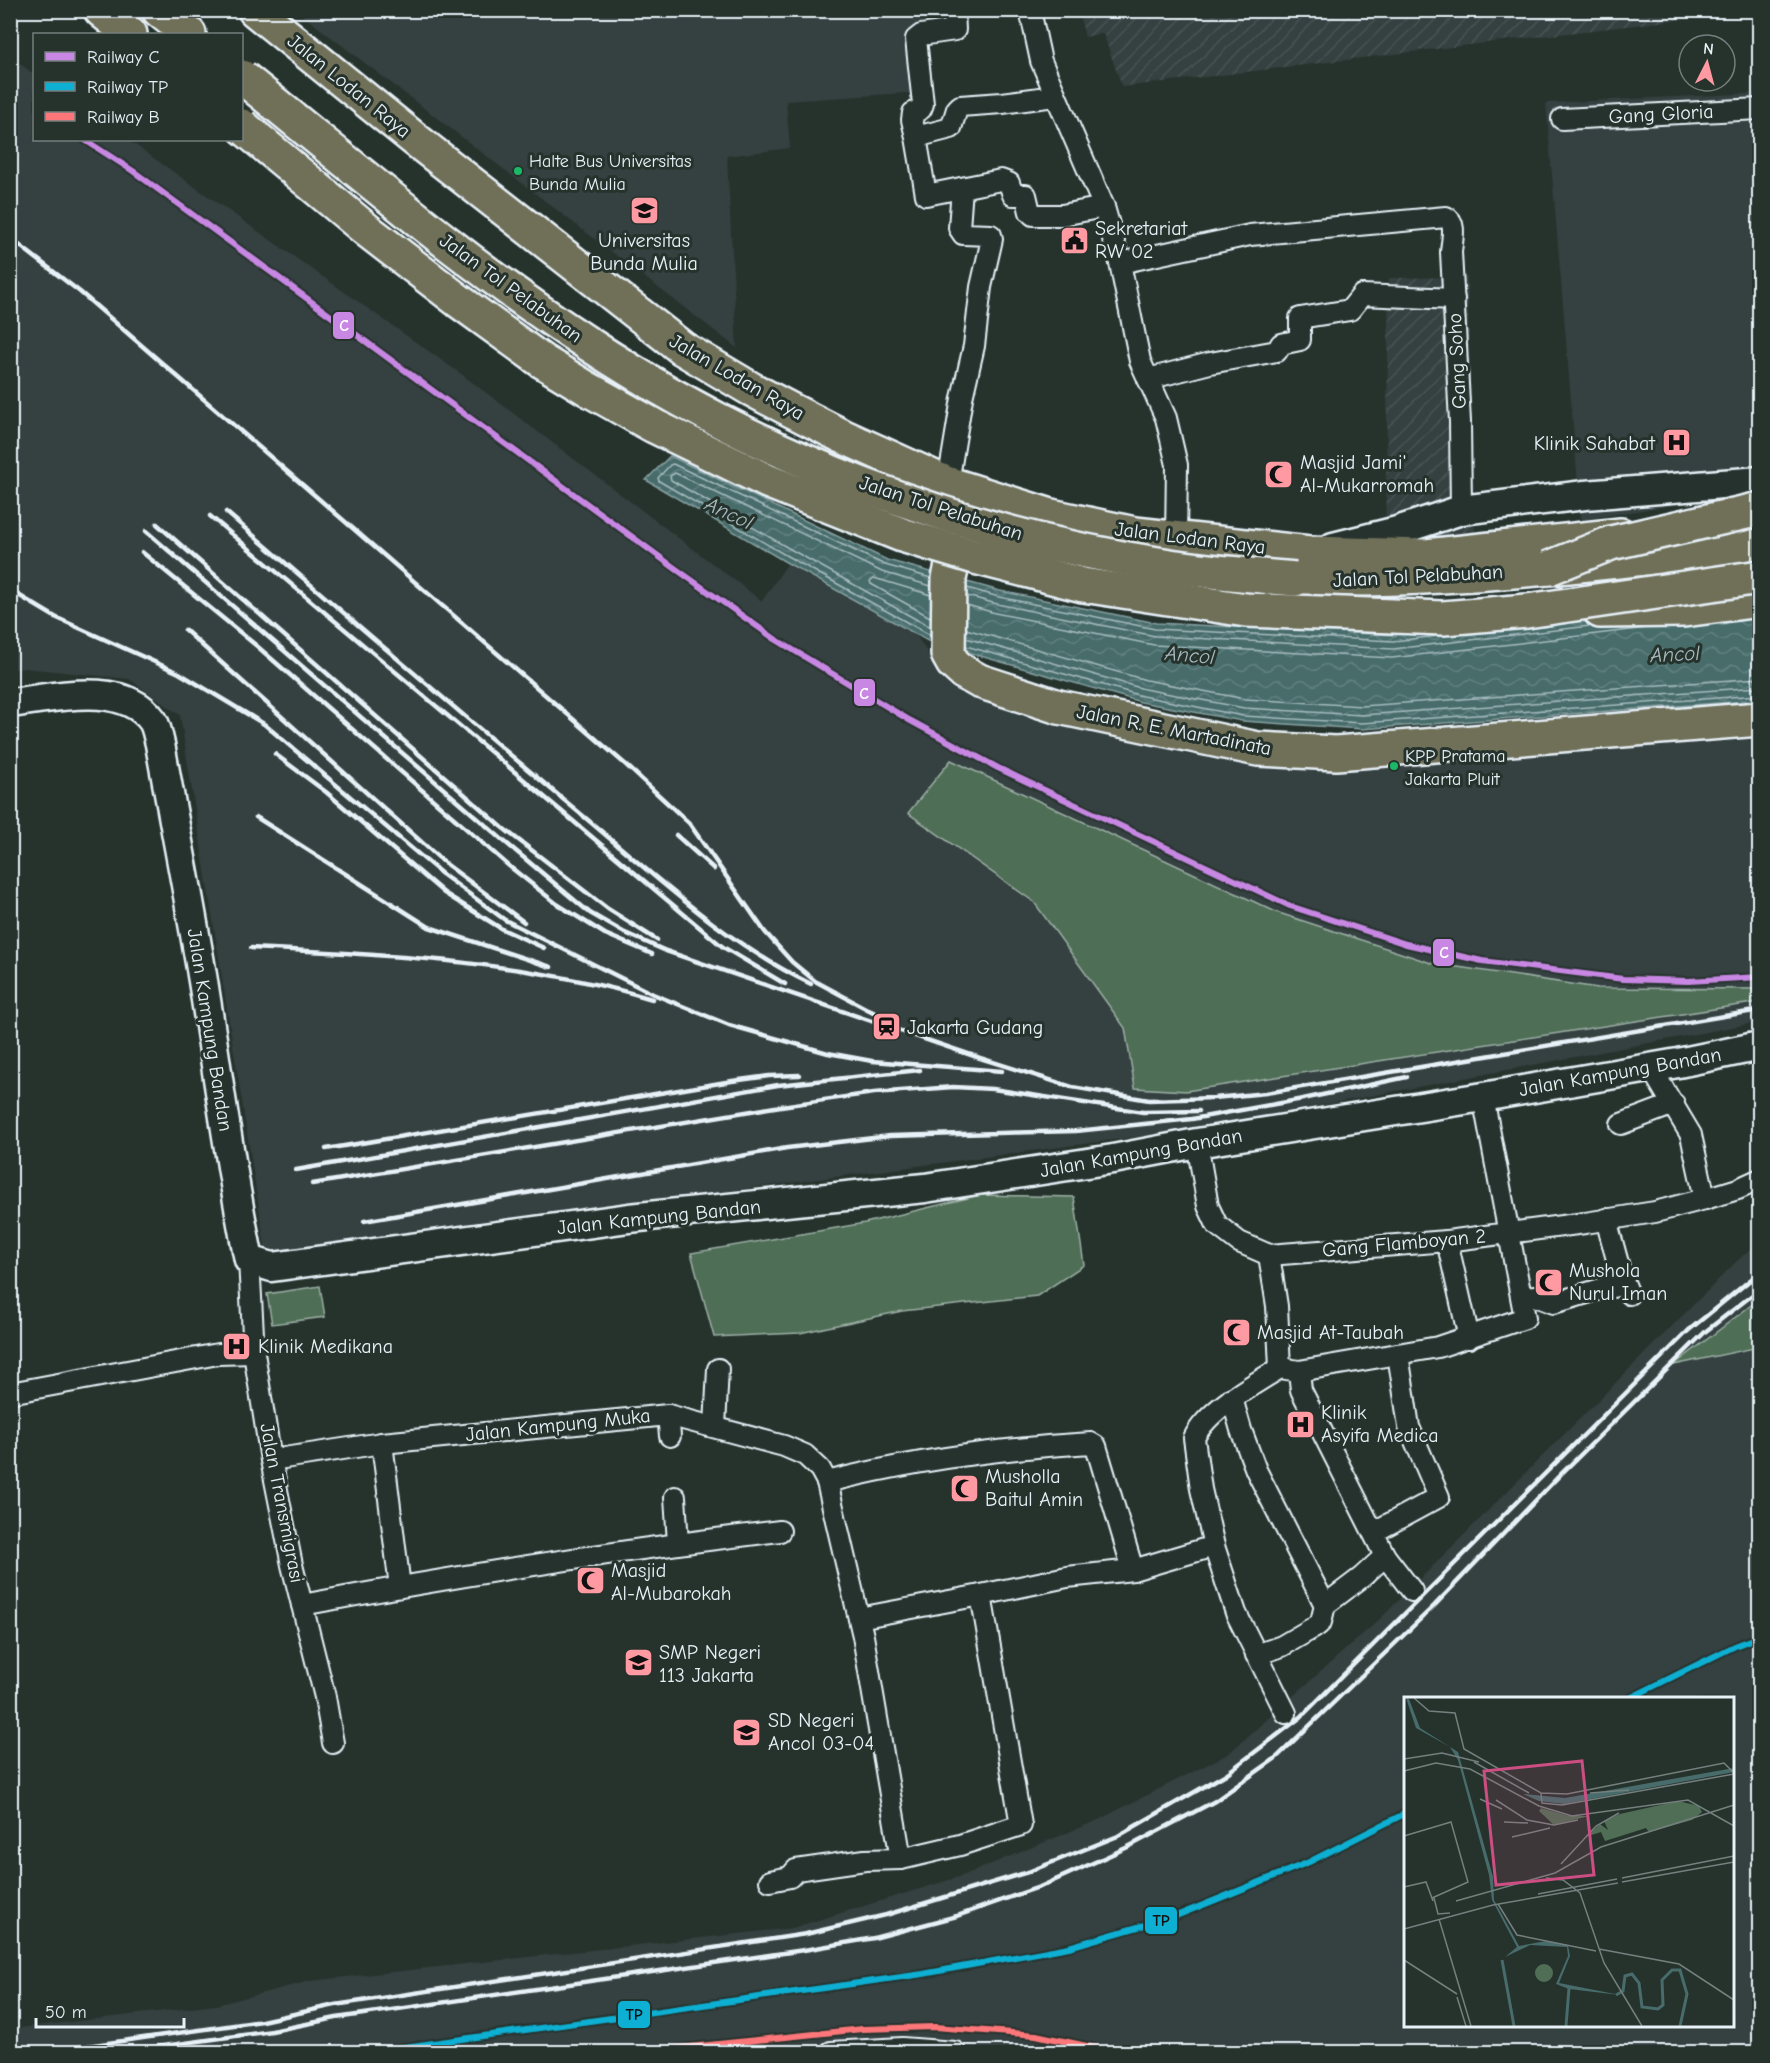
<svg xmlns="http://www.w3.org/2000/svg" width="1770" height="2063" viewBox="0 0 1770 2063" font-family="'Comic Neue',sans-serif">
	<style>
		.built { fill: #344040; fill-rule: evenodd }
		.industrial { fill: url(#industrial-furrows) }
		.green { fill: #506e56; stroke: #9cb0a7; stroke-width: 1.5 }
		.water { fill: url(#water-waves); stroke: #87a1a3; stroke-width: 1.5 }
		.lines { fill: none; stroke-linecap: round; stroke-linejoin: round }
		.shore { stroke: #a8bcc0; stroke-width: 1.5 }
		.street-casing { stroke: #e8f1f8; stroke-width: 24 }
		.secondary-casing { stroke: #e8f1f8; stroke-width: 33 }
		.highway-casing { stroke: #e8f1f8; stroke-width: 38 }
		.street { stroke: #26332d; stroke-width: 20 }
		.secondary { stroke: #26332d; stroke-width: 28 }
		.highway { stroke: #706f59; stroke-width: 33 }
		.rail { stroke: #e8f1f8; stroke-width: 4.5 }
		.highway-bridge-casing { stroke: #e8f1f8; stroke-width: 38; stroke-linecap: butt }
		.highway-bridge { stroke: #706f59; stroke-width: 33 }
		.rail-1-casing { stroke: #26332d; stroke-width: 10 }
		.rail-2-casing { stroke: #26332d; stroke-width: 10 }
		.rail-3-casing { stroke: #26332d; stroke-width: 10 }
		.rail-1 { stroke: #c787e3; stroke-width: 6 }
		.rail-2 { stroke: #0dafd3; stroke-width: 6 }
		.rail-3 { stroke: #fd777a; stroke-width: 6 }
		.bus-dot { fill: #1ab867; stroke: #26332d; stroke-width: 2 }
		.labels { text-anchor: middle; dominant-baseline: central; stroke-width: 6; stroke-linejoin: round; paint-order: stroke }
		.bus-label { font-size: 18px; fill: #e8f1f8; stroke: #26332d; text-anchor: start }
		.street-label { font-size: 20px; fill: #e8f1f8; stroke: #26332d }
		.poi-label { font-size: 20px; fill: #e8f1f8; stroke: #26332d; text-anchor: start }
		.water-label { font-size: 21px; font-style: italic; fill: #a8bcc0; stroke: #26332d }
		.inset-river { fill: none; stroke: #476c6b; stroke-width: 3 }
		.inset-road { fill: none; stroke: #747f7e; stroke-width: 1.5 }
		.view { fill: #cc4e82; fill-opacity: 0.15; stroke: #cc4e82; stroke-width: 3 }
		.inset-edge { fill: none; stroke: #e8f1f8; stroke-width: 3 }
		.line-badge { stroke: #26332d; stroke-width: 2 }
		.badge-label { font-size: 16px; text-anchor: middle; font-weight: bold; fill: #fff }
		.pale-badge-label { font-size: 16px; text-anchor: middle; font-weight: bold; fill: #111 }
	</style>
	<defs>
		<pattern id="industrial-furrows" width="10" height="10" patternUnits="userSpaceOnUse" patternTransform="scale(1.5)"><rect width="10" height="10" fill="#344040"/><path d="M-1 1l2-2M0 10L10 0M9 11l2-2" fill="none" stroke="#485353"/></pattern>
		<pattern id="water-waves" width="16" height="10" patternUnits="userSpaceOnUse" patternTransform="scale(1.5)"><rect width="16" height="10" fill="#476c6b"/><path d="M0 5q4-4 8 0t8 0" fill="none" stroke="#628181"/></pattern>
	</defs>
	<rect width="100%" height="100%" fill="#26332d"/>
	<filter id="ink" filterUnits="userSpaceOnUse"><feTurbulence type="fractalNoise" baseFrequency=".0167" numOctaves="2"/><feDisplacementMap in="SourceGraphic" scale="12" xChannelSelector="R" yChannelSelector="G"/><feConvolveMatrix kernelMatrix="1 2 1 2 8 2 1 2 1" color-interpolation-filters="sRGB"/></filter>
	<g filter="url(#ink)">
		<g class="built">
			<polygon points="954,10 955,20 912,26 920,92 786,101 790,148 727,156 737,348 297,11"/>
			<polygon points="10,57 34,74 34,140 128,140 464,376 762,601 787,564 916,635 946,681 1185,754 1297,770 1759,739 1759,1022 1197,1129 266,1252 180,715 129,679 25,668 11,670"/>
			<polygon points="1759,93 1759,491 1581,520 1546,103"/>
			<path d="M1759 1243V2052H1013L905 2043 832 2052H11L10 2029 216 2005 310 1981 792 1928 962 1876 1096 1821 1228 1754 1382 1617 1740 1258ZM1406 1698H1732V2026H1406Z"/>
		</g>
		<g class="industrial">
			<polygon points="1759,10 1122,87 1103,33 1085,37 1078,11"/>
			<polygon points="1467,277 1475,541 1385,549 1389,278"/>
		</g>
		<g class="green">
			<polygon points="951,760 1276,912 1431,963 1598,988 1759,989 1759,1002 1186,1091 1135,1088 1125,1028 1034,902 908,813"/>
			<polygon points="980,1195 1074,1197 1084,1265 1037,1296 902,1311 800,1333 714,1337 691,1253 865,1223"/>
			<polygon points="320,1286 325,1317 272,1324 267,1294"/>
			<polygon points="1759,1299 1759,1347 1674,1365"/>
		</g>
		<polygon class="water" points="670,456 887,560 1000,591 1156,623 1393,635 1759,593 1759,700 1362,729 1242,721 1141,702 928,641 784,561 646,480"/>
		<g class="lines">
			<g class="shore">
				<polyline points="967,588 999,597 1155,629 1393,641 1439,636"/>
				<polyline points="967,596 997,604 1155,636 1393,649 1590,626"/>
				<polyline points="967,605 995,613 1154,645 1392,658 1648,628"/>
				<polyline points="930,617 871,584 870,581 874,578 931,595"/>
				<polyline points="930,627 790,549 671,480 670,476 675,473 882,572 931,586"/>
				<polyline points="966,629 1146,680 1245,699 1362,706 1760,678"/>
				<polyline points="930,635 787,556 659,481 658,478 670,465 673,464 885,565 931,578"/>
				<polyline points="966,638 1144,689 1244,708 1362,715 1760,687"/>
				<polyline points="966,646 1142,696 1243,716 1362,723 1760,695"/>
			</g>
			<defs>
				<g id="street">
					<polyline points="1030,10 1041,61 1104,207 1120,263 1140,361 1166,418 1177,465 1176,539"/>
					<polyline points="1055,96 1002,103 960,106 957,109 951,128 916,137 926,195 1001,180 1009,183 1013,195 1026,195 1030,212 1033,215 1062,215 1104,207"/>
					<polyline points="1562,119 1760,109"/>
					<polyline points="916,137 912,120 913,113 921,109 923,104 916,39 921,35 955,30 954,10"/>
					<path d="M1120 263 1250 235 1446 217C1457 222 1452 240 1451 252L1460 422 1461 510"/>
					<polyline points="1148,379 1210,363 1277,351 1281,344 1300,340 1300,318 1350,310 1362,295 1454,299"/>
					<polyline points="946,483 950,471 962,398 974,346 981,287 992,239 991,235 963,234 959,228 962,188"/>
					<polyline points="1651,1068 1691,1135 1705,1199"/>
					<polyline points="1621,1124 1674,1104"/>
					<polyline points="1197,1143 1208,1206 1217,1225 1239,1242 1269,1255 1447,1241 1585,1223 1655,1212 1705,1199 1738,1189 1760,1179"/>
					<polyline points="1606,1219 1622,1278 1629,1294"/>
					<polyline points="1447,1241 1469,1338"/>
					<polyline points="1269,1255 1277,1306 1280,1368"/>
					<polyline points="249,1260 254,1353 271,1460 292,1565 325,1697 333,1743"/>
					<polyline points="1522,1297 1535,1296 1554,1303 1604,1288 1625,1285"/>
					<polyline points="1299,1371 1438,1347 1525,1318 1483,1097"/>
					<polyline points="10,1393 218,1354 254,1353"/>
					<polyline points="1232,1398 1241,1430 1256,1470 1325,1605"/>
					<polyline points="668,1415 670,1436"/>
					<polyline points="715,1426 718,1369"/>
					<polyline points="382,1443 400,1587"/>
					<polyline points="271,1460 382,1443 668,1415 784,1446 805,1455 820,1469 827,1482 863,1636 901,1859"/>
					<path d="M827 1482C914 1460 1003 1448 1091 1443L1096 1446 1133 1570"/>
					<polyline points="675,1497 678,1543"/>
					<polyline points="1374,1532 1439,1497 1409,1427 1398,1354"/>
					<polyline points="981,1595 1067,1577 1133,1570 1214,1546"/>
					<path d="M302 1605C461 1575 620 1550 780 1531"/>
					<polyline points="1256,1655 1282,1646 1318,1625 1321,1622 1325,1605 1362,1577 1385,1556"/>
					<path d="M1286 1713 1236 1613 1214 1546 1201 1489 1194 1438C1207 1410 1254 1384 1280 1368L1299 1371 1301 1390 1385 1556 1412 1591"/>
					<polyline points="770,1881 790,1877 796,1870 865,1860 901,1859 960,1845 1021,1825 981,1595 859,1618"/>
					<polyline points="831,2052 902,2048 955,2052"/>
				</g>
				<g id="secondary">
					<polyline points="1333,547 1397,531 1461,510 1585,495 1760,481"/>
					<path d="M10 703C53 698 123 679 153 721 157 728 158 737 160 744 174 823 190 902 203 981 218 1074 230 1168 249 1260L272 1267 629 1218 925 1188 1113 1159 1197 1143 1483 1097 1678 1063 1760 1046"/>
				</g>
				<g id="highway">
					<polyline points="101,10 130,34"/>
					<polyline points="159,10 189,34"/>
					<polyline points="255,10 417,141 682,348 751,389 791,410 842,436 946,483 1051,516 1135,534 1310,553 1426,556 1621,535"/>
					<polyline points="966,491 964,509 949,579 948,654 953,663 963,672 979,681 1059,707 1258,749 1336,753 1760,719"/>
					<path d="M1295 579C1386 581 1477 575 1569 566 1633 560 1696 553 1760 544"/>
					<polyline points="1600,611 1684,610 1760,600"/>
				</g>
			</defs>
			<use href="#street" class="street-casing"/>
			<use href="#secondary" class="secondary-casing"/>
			<use href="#highway" class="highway-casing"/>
			<use href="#street" class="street"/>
			<use href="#secondary" class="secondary"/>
			<use href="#highway" class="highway"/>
			<g class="rail">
				<polyline points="10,238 80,292 625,764 689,823 765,932 792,962 815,981 886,1019"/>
				<path d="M226 512C344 613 462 715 582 815 654 875 725 943 811 984"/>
				<polyline points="210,516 723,947 785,984"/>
				<polyline points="157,524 503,828 608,909 657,940"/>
				<polyline points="146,531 505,842 590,913 623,932 666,951 980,1058 1072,1087 1149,1100 1214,1098 1266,1093 1760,1010"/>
				<polyline points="142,552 258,647 509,866 557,904 605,934 652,954"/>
				<polyline points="10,590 55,617 179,673 264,724 442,874 505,920 653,994 729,1025 828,1053 872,1061 1002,1071"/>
				<polyline points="185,630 446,864 524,922"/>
				<polyline points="275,754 326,792 444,893 502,929 544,948"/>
				<polyline points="256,817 429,927 551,967"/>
				<polyline points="676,835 714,869"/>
				<path d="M251 948C387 955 520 960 652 999"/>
				<polyline points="326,1149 732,1081 769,1076 800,1075"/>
				<polyline points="296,1170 778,1085 920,1070"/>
				<polyline points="312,1184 781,1106 874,1093 953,1087 993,1089 1143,1112 1199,1111"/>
				<polyline points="364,1221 787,1148 890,1136 1076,1131 1192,1119 1303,1099 1407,1077"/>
				<polyline points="45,2052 262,2021 335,2005 806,1934 886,1915 1028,1872 1118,1836 1226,1774 1301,1717 1689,1330 1760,1272"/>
				<polyline points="120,2052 272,2031 336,2018 804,1950 874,1938 957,1916 1042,1886 1128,1847 1215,1801 1276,1758 1434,1606 1559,1476 1706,1331 1760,1289"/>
			</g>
			<defs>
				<g id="highway-bridge">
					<path d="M242 77C355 168 465 264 587 343 760 457 959 534 1164 565 1207 572 1251 575 1295 579"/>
					<polyline points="242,126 368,231 459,301 542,361 588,389 654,426 767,481 902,535 975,557 1083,585 1246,610 1443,618 1527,611 1760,577"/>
					<polyline points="1549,568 1611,543 1760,509"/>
				</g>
			</defs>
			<use href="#highway-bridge" class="highway-bridge-casing"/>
			<use href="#highway-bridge" class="highway-bridge"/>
			<defs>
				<polyline id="rail-1" points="85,140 133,171 676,569 775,639 909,720 998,768 1290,906 1406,944 1482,961 1623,979 1688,981 1760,977"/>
				<g id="rail-2">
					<polyline points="1630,1698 1735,1646 1760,1636"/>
					<polyline points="369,2052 923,1974 1069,1947 1176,1916 1309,1862 1406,1813"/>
				</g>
				<polyline id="rail-3" points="642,2052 862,2029 935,2027 1036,2035 1114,2052"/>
			</defs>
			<use href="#rail-1" class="rail-1-casing"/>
			<use href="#rail-2" class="rail-2-casing"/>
			<use href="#rail-3" class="rail-3-casing"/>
			<use href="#rail-1" class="rail-1"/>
			<use href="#rail-2" class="rail-2"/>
			<use href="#rail-3" class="rail-3"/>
		</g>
	</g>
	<defs>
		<symbol id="university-square" viewBox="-11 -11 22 22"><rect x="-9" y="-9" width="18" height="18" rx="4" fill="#ff9aa2" stroke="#26332d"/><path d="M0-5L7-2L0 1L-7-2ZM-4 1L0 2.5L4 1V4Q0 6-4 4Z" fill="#111"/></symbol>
		<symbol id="civic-square" viewBox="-11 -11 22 22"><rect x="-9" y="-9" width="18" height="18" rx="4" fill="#ff9aa2" stroke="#26332d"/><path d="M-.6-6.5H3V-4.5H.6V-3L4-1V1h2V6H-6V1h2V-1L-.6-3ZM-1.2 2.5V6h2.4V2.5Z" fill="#111"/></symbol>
		<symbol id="hospital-square" viewBox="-11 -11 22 22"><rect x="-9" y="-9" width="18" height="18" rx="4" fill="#ff9aa2" stroke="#26332d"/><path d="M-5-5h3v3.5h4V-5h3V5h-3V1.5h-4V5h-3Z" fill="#111"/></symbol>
		<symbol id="mosque-square" viewBox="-11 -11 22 22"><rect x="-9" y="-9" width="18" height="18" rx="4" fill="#ff9aa2" stroke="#26332d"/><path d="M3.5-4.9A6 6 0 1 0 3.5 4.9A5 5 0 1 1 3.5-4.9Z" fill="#111"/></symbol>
		<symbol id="station-square" viewBox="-11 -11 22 22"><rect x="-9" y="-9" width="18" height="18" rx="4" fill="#ff9aa2" stroke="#26332d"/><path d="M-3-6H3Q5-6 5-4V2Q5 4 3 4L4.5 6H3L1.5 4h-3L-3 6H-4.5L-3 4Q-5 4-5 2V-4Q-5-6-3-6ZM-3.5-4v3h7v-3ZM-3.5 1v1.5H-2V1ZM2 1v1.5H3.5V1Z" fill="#111"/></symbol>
		<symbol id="school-square" viewBox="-11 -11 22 22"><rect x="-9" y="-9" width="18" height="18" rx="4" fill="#ff9aa2" stroke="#26332d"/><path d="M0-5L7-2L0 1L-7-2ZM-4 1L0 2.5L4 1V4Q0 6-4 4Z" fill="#111"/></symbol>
	</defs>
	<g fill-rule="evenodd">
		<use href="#university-square" x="628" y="194" width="33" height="33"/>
		<use href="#civic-square" x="1058" y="224" width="33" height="33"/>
		<use href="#hospital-square" x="1660" y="426" width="33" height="33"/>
		<use href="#mosque-square" x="1262" y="458" width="33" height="33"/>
		<use href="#station-square" x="870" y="1010" width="33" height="33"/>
		<use href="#mosque-square" x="1532" y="1266" width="33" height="33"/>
		<use href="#mosque-square" x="1220" y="1316" width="33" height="33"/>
		<use href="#hospital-square" x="220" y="1330" width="33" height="33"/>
		<use href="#hospital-square" x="1284" y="1408" width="33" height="33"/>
		<use href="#mosque-square" x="948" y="1472" width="33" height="33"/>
		<use href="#mosque-square" x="574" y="1564" width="33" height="33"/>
		<use href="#school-square" x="622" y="1646" width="33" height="33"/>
		<use href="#school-square" x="730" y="1716" width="33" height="33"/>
	</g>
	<g class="bus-dot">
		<circle cx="518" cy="171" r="5"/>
		<circle cx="1394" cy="766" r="5"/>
	</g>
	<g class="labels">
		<g class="bus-label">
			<text x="529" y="161">Halte Bus Universitas<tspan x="529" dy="23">Bunda Mulia</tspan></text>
			<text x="1405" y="756">KPP Pratama<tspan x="1405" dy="23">Jakarta Pluit</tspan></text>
		</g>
		<g class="street-label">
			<text transform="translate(349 86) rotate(39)">Jalan Lodan Raya</text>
			<text transform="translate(1661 114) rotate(-3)">Gang Gloria</text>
			<text transform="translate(511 288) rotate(36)">Jalan Tol Pelabuhan</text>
			<text transform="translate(1457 361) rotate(-93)">Gang Soho</text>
			<text transform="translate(737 377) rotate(30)">Jalan Lodan Raya</text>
			<text transform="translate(941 508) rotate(18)">Jalan Tol Pelabuhan</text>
			<text transform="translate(1190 538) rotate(7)">Jalan Lodan Raya</text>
			<text transform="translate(1418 576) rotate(-3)">Jalan Tol Pelabuhan</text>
			<text transform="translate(1174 730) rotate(11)">Jalan R. E. Martadinata</text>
			<text transform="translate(210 1030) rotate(81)">Jalan Kampung Bandan</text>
			<text transform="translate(1620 1072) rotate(-10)">Jalan Kampung Bandan</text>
			<text transform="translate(1141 1153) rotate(-10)">Jalan Kampung Bandan</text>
			<text transform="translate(659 1217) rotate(-6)">Jalan Kampung Bandan</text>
			<text transform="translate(1404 1243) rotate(-5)">Gang Flamboyan 2</text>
			<text transform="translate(558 1425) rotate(-6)">Jalan Kampung Muka</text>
			<text transform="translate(282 1503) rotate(79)">Jalan Transmigrasi</text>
		</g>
		<g class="poi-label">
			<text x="1095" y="228">Sekretariat<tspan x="1095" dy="23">RW 02</tspan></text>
			<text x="644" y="240" text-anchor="middle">Universitas<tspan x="644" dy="23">Bunda Mulia</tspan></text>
			<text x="1655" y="443" text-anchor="end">Klinik Sahabat</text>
			<text x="1300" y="462">Masjid Jami'<tspan x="1300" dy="23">Al-Mukarromah</tspan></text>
			<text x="907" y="1027">Jakarta Gudang</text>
			<text x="1569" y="1270">Mushola<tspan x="1569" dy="23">Nurul Iman</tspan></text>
			<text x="1257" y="1332">Masjid At-Taubah</text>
			<text x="258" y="1346">Klinik Medikana</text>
			<text x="1321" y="1412">Klinik<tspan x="1321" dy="23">Asyifa Medica</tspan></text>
			<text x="985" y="1476">Musholla<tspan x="985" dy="23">Baitul Amin</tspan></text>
			<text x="611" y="1570">Masjid<tspan x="611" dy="23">Al-Mubarokah</tspan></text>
			<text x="659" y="1652">SMP Negeri<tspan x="659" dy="23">113 Jakarta</tspan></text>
			<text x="768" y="1720">SD Negeri<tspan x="768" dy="23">Ancol 03-04</tspan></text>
		</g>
		<g class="water-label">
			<text transform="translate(729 513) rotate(25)">Ancol</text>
			<text transform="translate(1675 654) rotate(-3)">Ancol</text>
			<text transform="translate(1190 655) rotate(5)">Ancol</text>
		</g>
	</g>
	<g transform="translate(1404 1697)">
		<rect width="330" height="330" fill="#26332d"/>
		<path d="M274 104 295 109 298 115 288 123 245 135 242 131 201 144 197 135 181 140 196 127 204 133 200 124 216 117ZM137 111 165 119H185L150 128 135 114ZM131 276a9 9 0 1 1 18 0a9 9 0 1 1-18 0Z" fill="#506e56"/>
		<path d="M2 1 5 2 16 31 54 55 89 180 90 203 115 249 142 244 164 248 166 259 155 286 216 298 165 292 152 287 164 259 163 250 126 248 101 260 113 250 88 203 85 178 54 63 46 50 12 31ZM330 71V75L160 107 135 104 119 97 161 101Z" fill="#476c6b"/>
		<path class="inset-river" d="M98 263 110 329M212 298 219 294 221 279 228 277 235 286 238 310 254 312 259 308 258 283 268 273H276L283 297 276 329M162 329 165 291"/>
		<path class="inset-road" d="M10 1 25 14 51 16 60 52 137 96 163 97 320 66 330 76M0 62 38 56 75 65M70 65 125 96M0 74 32 66 66 72 135 109 168 119 284 103 330 129M137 96 138 106 158 108 330 77M186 96 225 93M76 102 98 112M92 103 123 123 150 128 174 123M100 125 124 126M0 139 47 125 64 185 28 201M108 140 146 131M157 167 192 129 215 116M142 181 159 183 176 196 200 266 238 329M218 181 330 159M218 185 330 165M0 190 22 185 29 204M134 197 213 182M30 201 34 217 46 216M52 204 151 176 197 150 330 108M94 207 113 238 192 254M35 222 67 329M0 232 89 208 214 186M195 252 275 267 330 303M0 263 53 297M53 300 62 329"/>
		<path class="view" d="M178 64 190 178 92 188 80 74Z"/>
		<rect width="330" height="330" class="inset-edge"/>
	</g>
	<g class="line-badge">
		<rect x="332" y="311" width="23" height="29" rx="6" fill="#c787e3"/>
		<rect x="853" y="678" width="23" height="29" rx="6" fill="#c787e3"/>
		<rect x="1432" y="938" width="23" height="29" rx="6" fill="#c787e3"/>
		<rect x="1144" y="1906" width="34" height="29" rx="6" fill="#0dafd3"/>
		<rect x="617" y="2000" width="34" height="29" rx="6" fill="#0dafd3"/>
	</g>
	<g class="badge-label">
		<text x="344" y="331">C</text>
		<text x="864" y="699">C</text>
		<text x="1444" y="958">C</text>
	</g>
	<g class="pale-badge-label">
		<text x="1161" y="1926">TP</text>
		<text x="634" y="2020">TP</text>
	</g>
	<rect width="1770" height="2063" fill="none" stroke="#26332d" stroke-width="36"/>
	<rect x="18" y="18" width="1734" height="2027" fill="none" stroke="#e8f1f8" stroke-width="2" filter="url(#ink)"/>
	<rect x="33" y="33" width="210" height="108" fill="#26332d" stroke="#747f7e" stroke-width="1.5"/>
	<rect x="45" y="52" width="30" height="9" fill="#c787e3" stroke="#747f7e" stroke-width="1.5"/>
	<text x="87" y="63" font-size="18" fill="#e8f1f8">Railway C</text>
	<rect x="45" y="82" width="30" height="9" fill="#0dafd3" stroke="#747f7e" stroke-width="1.5"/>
	<text x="87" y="93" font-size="18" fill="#e8f1f8">Railway TP</text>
	<rect x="45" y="112" width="30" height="9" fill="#fd777a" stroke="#747f7e" stroke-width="1.5"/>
	<text x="87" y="123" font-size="18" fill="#e8f1f8">Railway B</text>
	<g transform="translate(1707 63) rotate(6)"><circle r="28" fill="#26332d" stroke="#747f7e" stroke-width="1.5"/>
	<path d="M0-4.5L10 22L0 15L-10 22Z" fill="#ff9aa2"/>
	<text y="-9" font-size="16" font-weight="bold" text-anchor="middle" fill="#e8f1f8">N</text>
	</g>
	<path d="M36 2018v9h148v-9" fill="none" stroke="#e8f1f8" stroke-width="3"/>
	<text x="45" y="2018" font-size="18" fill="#e8f1f8" stroke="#26332d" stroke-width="4.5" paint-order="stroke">50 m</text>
</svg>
